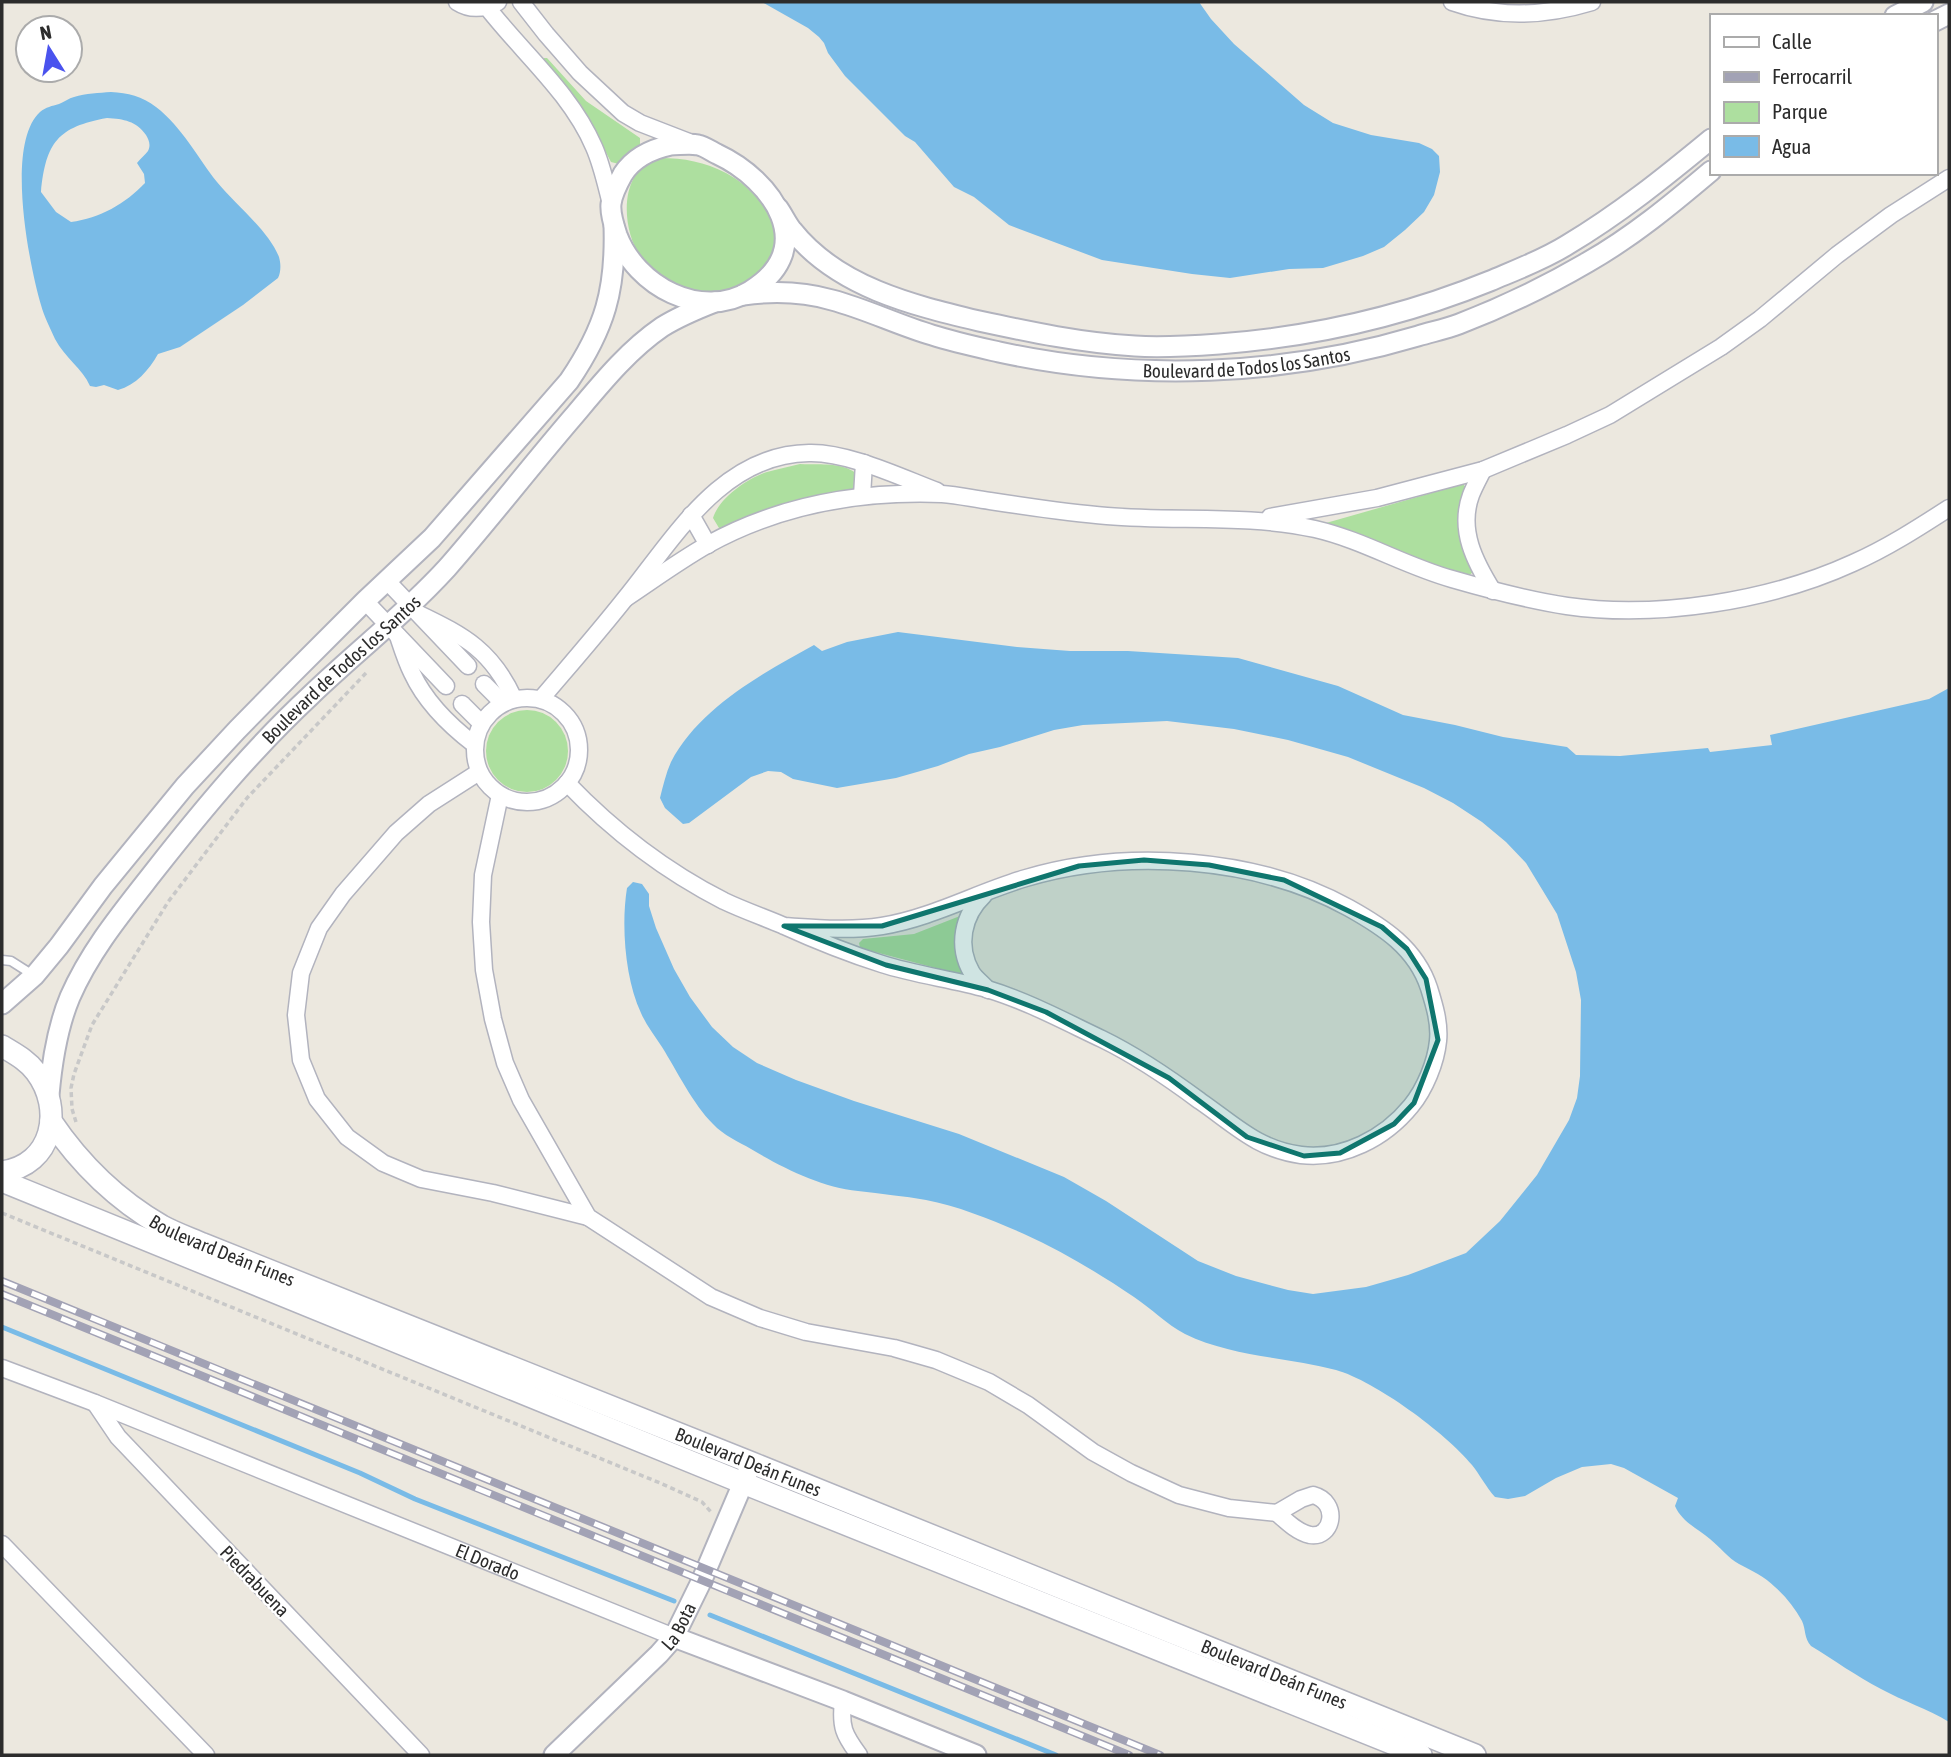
<svg xmlns="http://www.w3.org/2000/svg" width="1951" height="1757" viewBox="0 0 1951 1757" font-family="'Asap Condensed',sans-serif">
	<style>
		.green { fill: #addf9f }
		.water { fill: #79bbe7; fill-rule: evenodd }
		.lines { fill: none; stroke-linecap: round; stroke-linejoin: round }
		.stream { stroke: #79bbe7; stroke-width: 5 }
		.service-casing { stroke: #b2b3be; stroke-width: 11 }
		.minor-casing { stroke: #b2b3be; stroke-width: 19 }
		.tertiary-casing { stroke: #b2b3be; stroke-width: 23 }
		.secondary-casing { stroke: #b2b3be; stroke-width: 24 }
		.path { stroke: #c8c8c8; stroke-width: 3.5; stroke-dasharray: 5 3.5; stroke-linecap: butt }
		.service { stroke: #fff; stroke-width: 8 }
		.minor { stroke: #fff; stroke-width: 16 }
		.tertiary { stroke: #fff; stroke-width: 19 }
		.secondary { stroke: #fff; stroke-width: 21 }
		.rail-casing { stroke: #a2a2b5; stroke-width: 8 }
		.rail { stroke: #fff; stroke-width: 5; stroke-dasharray: 16; stroke-linecap: butt }
		.marked { fill: #0f766e; fill-opacity: 0.2; stroke: #0f766e; stroke-width: 5; stroke-linejoin: round }
		.labels { text-anchor: middle; dominant-baseline: central; stroke-width: 5; stroke-linejoin: round; paint-order: stroke }
		.street-label { font-size: 19px; fill: #2c2c2c; stroke: #fff }
	</style>
	<rect width="100%" height="100%" fill="#ece8df"/>
	<g class="green">
		<polygon points="544,58 547,58 586,101 640,138 640,147 619,164 611,162 581,105 544,63"/>
		<path d="M660 158C684 158 705 162 726 173 759 190 797 238 761 270 756 275 751 281 745 284 709 301 664 290 641 257 626 237 621 198 635 176 641 167 650 162 660 158Z"/>
		<path d="M800 464C818 465 845 461 859 476V486L852 493 724 531 719 528 713 518C719 498 748 478 767 472 777 469 789 467 800 464Z"/>
		<polygon points="1463,484 1468,490 1460,534 1473,572 1465,579 1326,523"/>
		<circle cx="527" cy="751" r="41"/>
		<polygon points="960,916 964,921 966,971 962,975 860,948 859,943 863,939 914,934"/>
	</g>
	<g class="water">
		<polygon points="762,2 1199,2 1211,19 1234,44 1304,105 1333,123 1371,135 1419,143 1432,149 1439,156 1440,172 1434,195 1424,212 1405,230 1384,247 1363,256 1323,268 1289,269 1230,278 1192,274 1102,260 1009,225 974,197 954,187 915,142 905,136 845,76 828,53 824,43 819,37 808,28"/>
		<path d="M111 92C128 93 142 96 156 107 182 127 198 158 217 182 235 204 269 231 279 257 281 264 281 272 278 278L243 305 180 347 158 354C149 370 136 385 118 390L104 385 96 387 90 386C82 368 65 358 55 339 50 328 44 316 41 305 29 264 5 144 40 112 46 107 52 106 59 104 64 102 69 98 74 97 86 93 99 93 111 92ZM107 118C124 119 136 121 146 135 149 140 151 145 148 151 145 155 140 159 137 163L144 174 145 183C125 204 100 218 71 222L56 212 41 192C46 142 58 127 107 118Z"/>
		<path d="M898 632 1017 647 1070 651H1128L1238 658 1338 686 1403 715 1455 725 1503 737 1567 747 1576 755 1620 756 1708 748 1710 752 1772 745 1770 735 1929 699 1949 688V1722C1928 1709 1903 1701 1881 1689 1856 1676 1834 1660 1811 1646 1804 1638 1806 1630 1802 1621 1795 1608 1786 1597 1775 1587 1764 1576 1752 1571 1739 1564 1728 1558 1720 1547 1710 1539 1697 1528 1682 1522 1675 1506L1678 1498 1624 1468 1611 1464 1582 1467 1556 1478 1525 1496 1508 1499 1495 1497C1486 1487 1480 1475 1472 1465 1446 1433 1375 1381 1336 1370 1287 1357 1232 1357 1185 1334 1166 1324 1152 1309 1134 1297 1100 1274 1062 1251 1024 1234 995 1221 958 1206 926 1200 904 1196 881 1194 858 1191 821 1187 783 1168 751 1149 739 1142 723 1135 713 1124 693 1104 677 1071 662 1047 655 1036 646 1025 641 1013 625 979 621 925 627 888L633 882 642 884 649 894V906L656 928 674 969 690 997 712 1027 733 1047 757 1063 796 1080 854 1101 959 1134 1064 1177 1106 1201 1198 1261 1236 1276 1288 1290 1313 1294 1366 1287 1408 1275 1466 1253 1500 1221 1537 1175 1569 1120 1577 1098 1580 1076 1581 1000 1576 972 1557 914 1526 863 1506 842 1482 822 1453 803 1424 788 1348 757 1288 740 1234 729 1167 721 1083 725 1054 730 1000 747 969 754 938 766 896 778 837 788 793 779 781 772 768 771 751 777 689 823 683 824 665 808 660 798C663 786 666 773 671 762 699 708 763 673 814 645L822 651 847 642Z"/>
	</g>
	<g class="lines">
		<g class="stream">
			<polyline points="2,1327 360,1473 415,1499 674,1601"/>
			<polyline points="710,1615 1056,1755"/>
		</g>
		<defs>
			<polyline id="service" points="2,960 11,961 33,975"/>
			<g id="minor">
				<path d="M457 2C471 11 484 9 498 2"/>
				<path d="M483 2C519 50 570 91 594 147 602 165 606 185 611 204"/>
				<polyline points="521,2 546,34 580,73 623,113 640,123 689,142"/>
				<path d="M1452 2C1497 18 1546 16 1592 2"/>
				<path d="M1483 470C1479 478 1474 487 1471 495 1458 530 1475 562 1493 591"/>
				<polyline points="862,496 864,463"/>
				<polyline points="691,515 708,545"/>
				<polyline points="1270,517 1377,498 1483,470 1567,435 1610,415 1721,347 1760,319 1837,255 1891,215 1949,178"/>
				<polyline points="387,581 468,666"/>
				<path d="M626 598C653 580 679 561 707 545 779 505 861 491 942 494 958 495 974 499 990 501 1029 507 1068 513 1107 516 1177 522 1246 514 1315 529 1363 540 1405 566 1452 579 1490 590 1528 600 1567 606 1657 619 1770 601 1853 563 1887 548 1918 528 1949 508"/>
				<polyline points="365,601 446,686"/>
				<path d="M419 614C465 636 492 651 514 699"/>
				<path d="M398 636C402 648 406 661 412 673 425 701 450 726 475 745"/>
				<polyline points="484,684 503,703"/>
				<circle cx="527" cy="750" r="52"/>
				<path d="M541 699C569 666 597 634 624 600 673 540 721 454 809 453 848 452 900 477 937 491"/>
				<polyline points="462,704 481,723"/>
				<polyline points="479,772 429,804 396,833 343,894 319,928 301,973 296,1015 301,1060 317,1099 347,1137 383,1163 421,1179 493,1193 588,1217"/>
				<path d="M567 783C613 831 665 871 724 901 743 910 763 917 782 925 815 940 847 953 882 964 916 975 952 979 987 989 1027 1001 1064 1021 1102 1039 1137 1056 1169 1078 1200 1101 1235 1125 1257 1149 1301 1155 1343 1160 1385 1138 1411 1106 1425 1089 1436 1062 1438 1041 1440 1023 1434 1004 1429 988 1416 948 1383 927 1349 908 1257 857 1127 848 1026 878 978 892 932 918 882 926 850 931 816 928 784 926"/>
				<polyline points="500,795 483,875 481,922 484,970 493,1019 505,1063 521,1100 588,1217 711,1297 760,1318 806,1332 894,1348 936,1360 989,1382 1028,1405 1093,1452 1131,1473 1179,1495 1229,1508 1277,1513"/>
				<path d="M984 895C963 915 956 946 972 973 976 979 983 984 988 990"/>
				<path id="s1" d="M2 1368 95 1403 674 1637"/>
				<polyline points="95,1403 118,1437 421,1755"/>
				<path d="M1313 1495C1340 1502 1333 1539 1310 1535 1297 1532 1286 1521 1277 1513L1301 1499Z"/>
				<polyline points="2,1544 206,1755"/>
				<path d="M843 1701C840 1727 844 1735 859 1755"/>
			</g>
			<g id="tertiary">
				<polyline points="1895,16 1923,2"/>
				<polyline points="1935,21 1949,14"/>
				<path d="M671 145C679 145 690 143 698 145 704 146 711 151 717 154 773 180 820 248 750 291 701 321 636 286 617 235 614 226 610 213 611 204 612 194 618 183 623 174 634 157 652 149 671 145Z"/>
				<path d="M778 208C783 215 787 224 792 230 837 287 912 305 979 321 1030 332 1082 343 1135 346 1163 348 1191 346 1219 344 1312 337 1404 316 1490 281 1516 270 1543 260 1567 245 1619 214 1665 177 1711 139"/>
				<path id="s2" d="M743 295C772 291 804 292 832 300 866 309 898 325 932 335 954 342 977 347 999 352 1136 382 1284 376 1418 336 1431 332 1446 329 1459 324 1503 307 1547 286 1588 262 1632 237 1672 204 1711 171"/>
				<path d="M2 1004 35 975 59 946 103 886 185 786 237 730 290 676 365 601 432 538 569 381C605 328 616 290 614 226"/>
				<path id="s3" d="M49 1095C52 1061 57 1028 70 997 91 949 124 910 156 869 204 808 254 748 311 695 356 652 405 614 447 568 490 519 530 467 573 417 600 385 627 351 662 327 678 317 697 309 715 302"/>
				<polyline points="674,1637 843,1701 976,1755"/>
				<path id="s4" d="M554 1755 659 1654 674 1637 701 1582 749 1469"/>
			</g>
			<g id="secondary">
				<path d="M2 1046C15 1054 27 1060 36 1072 64 1109 53 1165 2 1172"/>
				<path id="s5" d="M51 1121C80 1164 117 1200 162 1226 175 1233 189 1238 203 1244L752 1463 1475 1755"/>
				<polyline points="2,1181 743,1483 1421,1755"/>
			</g>
		</defs>
		<use href="#service" class="service-casing"/>
		<use href="#minor" class="minor-casing"/>
		<use href="#tertiary" class="tertiary-casing"/>
		<use href="#secondary" class="secondary-casing"/>
		<g class="path">
			<polyline points="76,1122 72,1109 71,1088 74,1074 92,1025 168,902 247,798 366,673"/>
			<polyline points="2,1213 660,1483 702,1502 711,1512"/>
		</g>
		<use href="#service" class="service"/>
		<use href="#minor" class="minor"/>
		<use href="#tertiary" class="tertiary"/>
		<use href="#secondary" class="secondary"/>
		<defs>
			<g id="rail">
				<polyline points="2,1281 1160,1755"/>
				<polyline points="2,1294 1129,1755"/>
			</g>
		</defs>
		<use href="#rail" class="rail-casing"/>
		<use href="#rail" class="rail"/>
	</g>
	<path class="marked" d="M1144 860 1209 865 1284 880 1382 927 1407 949 1426 979 1438 1040 1414 1103 1394 1124 1340 1153 1304 1156 1247 1137 1169 1078 1046 1012 988 990 886 965 784 926H882L1079 866Z"/>
	<g class="labels">
		<g class="street-label">
			<text stroke="none"><textPath href="#s2" startOffset="514">Boulevard de Todos los Santos</textPath></text>
			<text stroke="none"><textPath href="#s3" startOffset="528">Boulevard de Todos los Santos</textPath></text>
			<text stroke="none"><textPath href="#s5" startOffset="219">Boulevard Deán Funes</textPath></text>
			<text stroke="none"><textPath href="#s5" startOffset="786">Boulevard Deán Funes</textPath></text>
			<text stroke="none"><textPath href="#s1" startOffset="523">El Dorado</textPath></text>
			<text transform="translate(255 1581) rotate(46)">Piedrabuena</text>
			<text stroke="none"><textPath href="#s4" startOffset="180">La Bota</textPath></text>
			<text stroke="none"><textPath href="#s5" startOffset="1353">Boulevard Deán Funes</textPath></text>
		</g>
	</g>
	<rect width="1951" height="1757" fill="none" stroke="#2c2c2c" stroke-width="7"/>
	<rect x="1710" y="14" width="228" height="161" fill="#ffffff" stroke="#ababab" stroke-width="2"/>
	<rect x="1724" y="37" width="35" height="10" fill="#ffffff" stroke="#ababab" stroke-width="2"/>
	<text x="1772" y="49" font-size="21" fill="#2c2c2c">Calle</text>
	<rect x="1724" y="72" width="35" height="10" fill="#a2a2b5" stroke="#ababab" stroke-width="2"/>
	<text x="1772" y="84" font-size="21" fill="#2c2c2c">Ferrocarril</text>
	<rect x="1724" y="102" width="35" height="21" fill="#addf9f" stroke="#ababab" stroke-width="2"/>
	<text x="1772" y="119" font-size="21" fill="#2c2c2c">Parque</text>
	<rect x="1724" y="136" width="35" height="21" fill="#79bbe7" stroke="#ababab" stroke-width="2"/>
	<text x="1772" y="154" font-size="21" fill="#2c2c2c">Agua</text>
	<g transform="translate(49 49) rotate(349)"><circle r="33" fill="#ffffff" stroke="#ababab" stroke-width="2"/>
	<path d="M0-5L12 26L0 18L-12 26Z" fill="#4a53ee"/>
	<text y="-10" font-size="19" font-weight="bold" text-anchor="middle" fill="#2c2c2c">N</text>
	</g>
</svg>
